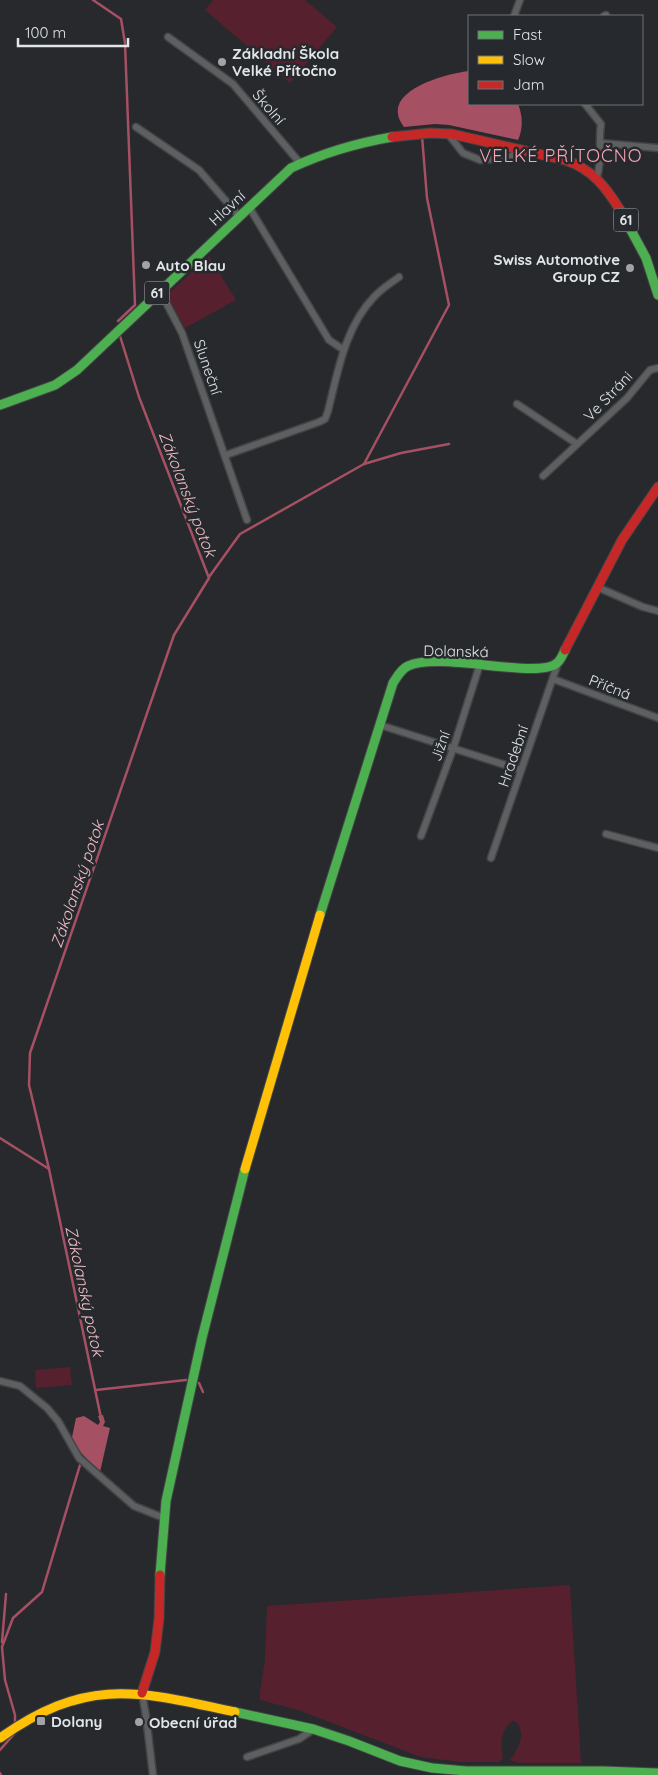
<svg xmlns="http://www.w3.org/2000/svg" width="658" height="1775" viewBox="0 0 658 1775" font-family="Quicksand,sans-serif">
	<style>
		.green { fill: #57202e }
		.water { fill: #a65063 }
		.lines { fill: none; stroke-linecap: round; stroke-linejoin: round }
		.stream { stroke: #a65063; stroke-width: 2.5 }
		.street-casing { stroke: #434446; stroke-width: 9 }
		.fast-casing { stroke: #434446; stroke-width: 11 }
		.slow-casing { stroke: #434446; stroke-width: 11 }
		.jam-casing { stroke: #434446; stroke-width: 11 }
		.street { stroke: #5e5f61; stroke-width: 6 }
		.fast { stroke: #4caf50; stroke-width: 9 }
		.slow { stroke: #ffc107; stroke-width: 9 }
		.jam { stroke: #c62828; stroke-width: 9 }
		.poi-dot { fill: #a1a3a6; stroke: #26292d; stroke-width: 2 }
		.labels { text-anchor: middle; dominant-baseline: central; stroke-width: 5; stroke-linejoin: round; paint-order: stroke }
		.shield { fill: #26292d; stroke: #aaadaf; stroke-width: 1 }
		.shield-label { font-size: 14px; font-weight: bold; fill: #e2e5e7 }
		.poi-label { font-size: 15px; font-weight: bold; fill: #e2e5e7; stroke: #26292d; text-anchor: start }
		.street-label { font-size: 15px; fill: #e2e5e7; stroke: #26292d }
		.water-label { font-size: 16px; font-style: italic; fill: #f3bec5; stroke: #26292d }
		.quarter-label { font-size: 18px; letter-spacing: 1px; fill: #f8a5b3; stroke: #26292d }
	</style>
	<rect width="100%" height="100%" fill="#27292c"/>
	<g class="green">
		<polygon points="213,0 305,0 337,27 290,83 205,10"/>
		<polygon points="209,256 236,300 185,328 167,295"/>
		<polygon points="70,1367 72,1385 36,1388 35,1370"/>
		<path d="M570 1585 581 1763H519L510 1760C518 1749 527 1734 516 1722L512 1721C500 1731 500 1745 503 1758L499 1762H461L421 1757 298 1710 260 1700V1692L265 1660 267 1606Z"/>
	</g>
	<g class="water">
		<path d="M469 71V104H518C523 116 523 129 518 140L449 125 435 124 404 127C377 92 444 74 469 71Z"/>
		<polygon points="103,1415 105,1422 103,1426 110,1428 100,1472 86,1458 71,1442 76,1418 84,1416 98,1425 100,1422 98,1416"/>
	</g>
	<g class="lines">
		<g class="stream">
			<polyline points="93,0 121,19 125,43 135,305 118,321"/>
			<polyline points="364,464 401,453 449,444"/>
			<polyline points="209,577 240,534 364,464 449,305 427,198 422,136"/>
			<polyline points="0,1138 49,1169"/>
			<polyline points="199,1383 203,1392"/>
			<polyline points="96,1390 186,1380"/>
			<polyline points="101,1418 49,1169 29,1085 30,1053 174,635 209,578 139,397 120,336"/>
			<polyline points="2,1642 6,1594"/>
			<polyline points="15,1724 15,1715 5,1680 2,1647 13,1618 42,1592 80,1465"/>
			<polyline points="0,1750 15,1733 15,1729"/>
			<polyline points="0,1773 1,1775"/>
		</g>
		<defs>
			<g id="street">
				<polyline points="514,16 520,0"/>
				<polyline points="604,16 606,15"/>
				<polyline points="168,37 233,84 300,163"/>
				<path d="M585 104 601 124C598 143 603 157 597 177"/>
				<polyline points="136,127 199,170 239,216"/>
				<polyline points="448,134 463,153 480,160 509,158 520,150"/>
				<polyline points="600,143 658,148"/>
				<polyline points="249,207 329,340 344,350"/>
				<polyline points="160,291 182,333 247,520"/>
				<polyline points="517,404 577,444"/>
				<path d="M226 455 319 422 325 419 328 411C338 371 345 327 374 297 381 289 391 283 399 277"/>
				<polyline points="543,476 627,398 650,370 658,368"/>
				<polyline points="597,587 643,607 658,611"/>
				<polyline points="553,679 658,718"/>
				<polyline points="380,725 521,770"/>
				<polyline points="606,834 658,848"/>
				<polyline points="421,836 453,749 480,664"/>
				<polyline points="491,858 558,663"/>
				<polyline points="0,1381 20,1386 47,1408 58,1421 79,1458 134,1506 164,1518"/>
				<polyline points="142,1693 146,1716 153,1775"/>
				<polyline points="247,1757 299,1739 314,1729"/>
			</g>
			<g id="fast">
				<polyline points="620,210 646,258 658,295"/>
				<path d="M0 405 55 385 77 370 291 168C323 153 357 143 392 137"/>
				<path d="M320 915 393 683C397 677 401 669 408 666 439 651 539 680 557 663 561 660 563 654 565 650"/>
				<polyline points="160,1575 166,1501 202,1338 245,1169"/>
				<polyline points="235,1712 313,1729 349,1741 400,1761 432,1768 466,1771 603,1771 658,1773"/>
			</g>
			<g id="slow">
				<polyline points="245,1169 320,915"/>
				<path d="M0 1738C88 1676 137 1691 235 1712"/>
			</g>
			<g id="jam">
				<path d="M392 137 430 133 452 134 565 160C592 169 606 187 620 210"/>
				<polyline points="565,650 622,540 658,487"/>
				<polyline points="142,1693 155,1652 159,1619 160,1575"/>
			</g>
		</defs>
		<use href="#street" class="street-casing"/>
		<use href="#fast" class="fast-casing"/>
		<use href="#slow" class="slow-casing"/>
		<use href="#jam" class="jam-casing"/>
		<use href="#street" class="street"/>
		<use href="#fast" class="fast"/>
		<use href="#slow" class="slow"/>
		<use href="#jam" class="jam"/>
	</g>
	<g class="poi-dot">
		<circle cx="222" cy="62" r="5"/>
		<circle cx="146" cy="265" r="5"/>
		<circle cx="630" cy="268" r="5"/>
		<rect x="36" y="1716" width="10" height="10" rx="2.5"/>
		<circle cx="139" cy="1722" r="5"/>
	</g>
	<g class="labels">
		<g class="shield">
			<rect x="613.5" y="208.5" width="25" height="23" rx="4"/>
			<rect x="144.5" y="281.5" width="25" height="23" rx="4"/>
		</g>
		<g class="shield-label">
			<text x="626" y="220">61</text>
			<text x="157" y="293">61</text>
		</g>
		<g class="poi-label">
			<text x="232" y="53">Základní Škola<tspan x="232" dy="17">Velké Přítočno</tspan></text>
			<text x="620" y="259" text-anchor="end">Swiss Automotive<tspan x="620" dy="17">Group CZ</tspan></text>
			<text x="156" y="265">Auto Blau</text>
			<text x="51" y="1721">Dolany</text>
			<text x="149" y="1722">Obecní úřad</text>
		</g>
		<g class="street-label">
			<text transform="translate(269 107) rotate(49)">Školní</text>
			<text transform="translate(227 208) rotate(-43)">Hlavní</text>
			<text transform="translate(208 367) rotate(71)">Sluneční</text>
			<text transform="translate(608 396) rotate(-46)">Ve Stráni</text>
			<text transform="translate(456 651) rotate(1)">Dolanská</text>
			<text transform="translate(610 687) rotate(21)">Příčná</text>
			<text transform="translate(440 746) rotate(-71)">Jižní</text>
			<text transform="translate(513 756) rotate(-71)">Hradební</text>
		</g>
		<g class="water-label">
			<text transform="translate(188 494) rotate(69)">Zákolanský potok</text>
			<text transform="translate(77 884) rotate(-71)">Zákolanský potok</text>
			<text transform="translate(85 1291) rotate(78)">Zákolanský potok</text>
		</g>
		<g class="quarter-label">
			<text x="561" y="155">VELKÉ PŘÍTOČNO</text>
		</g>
	</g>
	<rect x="468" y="15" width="175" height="90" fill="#26292d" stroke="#717477"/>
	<rect x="478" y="31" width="25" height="8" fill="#4caf50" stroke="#717477"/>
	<text x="513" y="40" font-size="15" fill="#e2e5e7">Fast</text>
	<rect x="478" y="56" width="25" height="8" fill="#ffc107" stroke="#717477"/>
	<text x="513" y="65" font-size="15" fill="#e2e5e7">Slow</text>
	<rect x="478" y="81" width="25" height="8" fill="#c62828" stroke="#717477"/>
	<text x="513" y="90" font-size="15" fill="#e2e5e7">Jam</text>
	<path d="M18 38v8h110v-8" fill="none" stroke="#e2e5e7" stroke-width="2.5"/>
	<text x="25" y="38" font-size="15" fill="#e2e5e7" stroke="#26292d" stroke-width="4" paint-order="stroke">100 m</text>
</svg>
